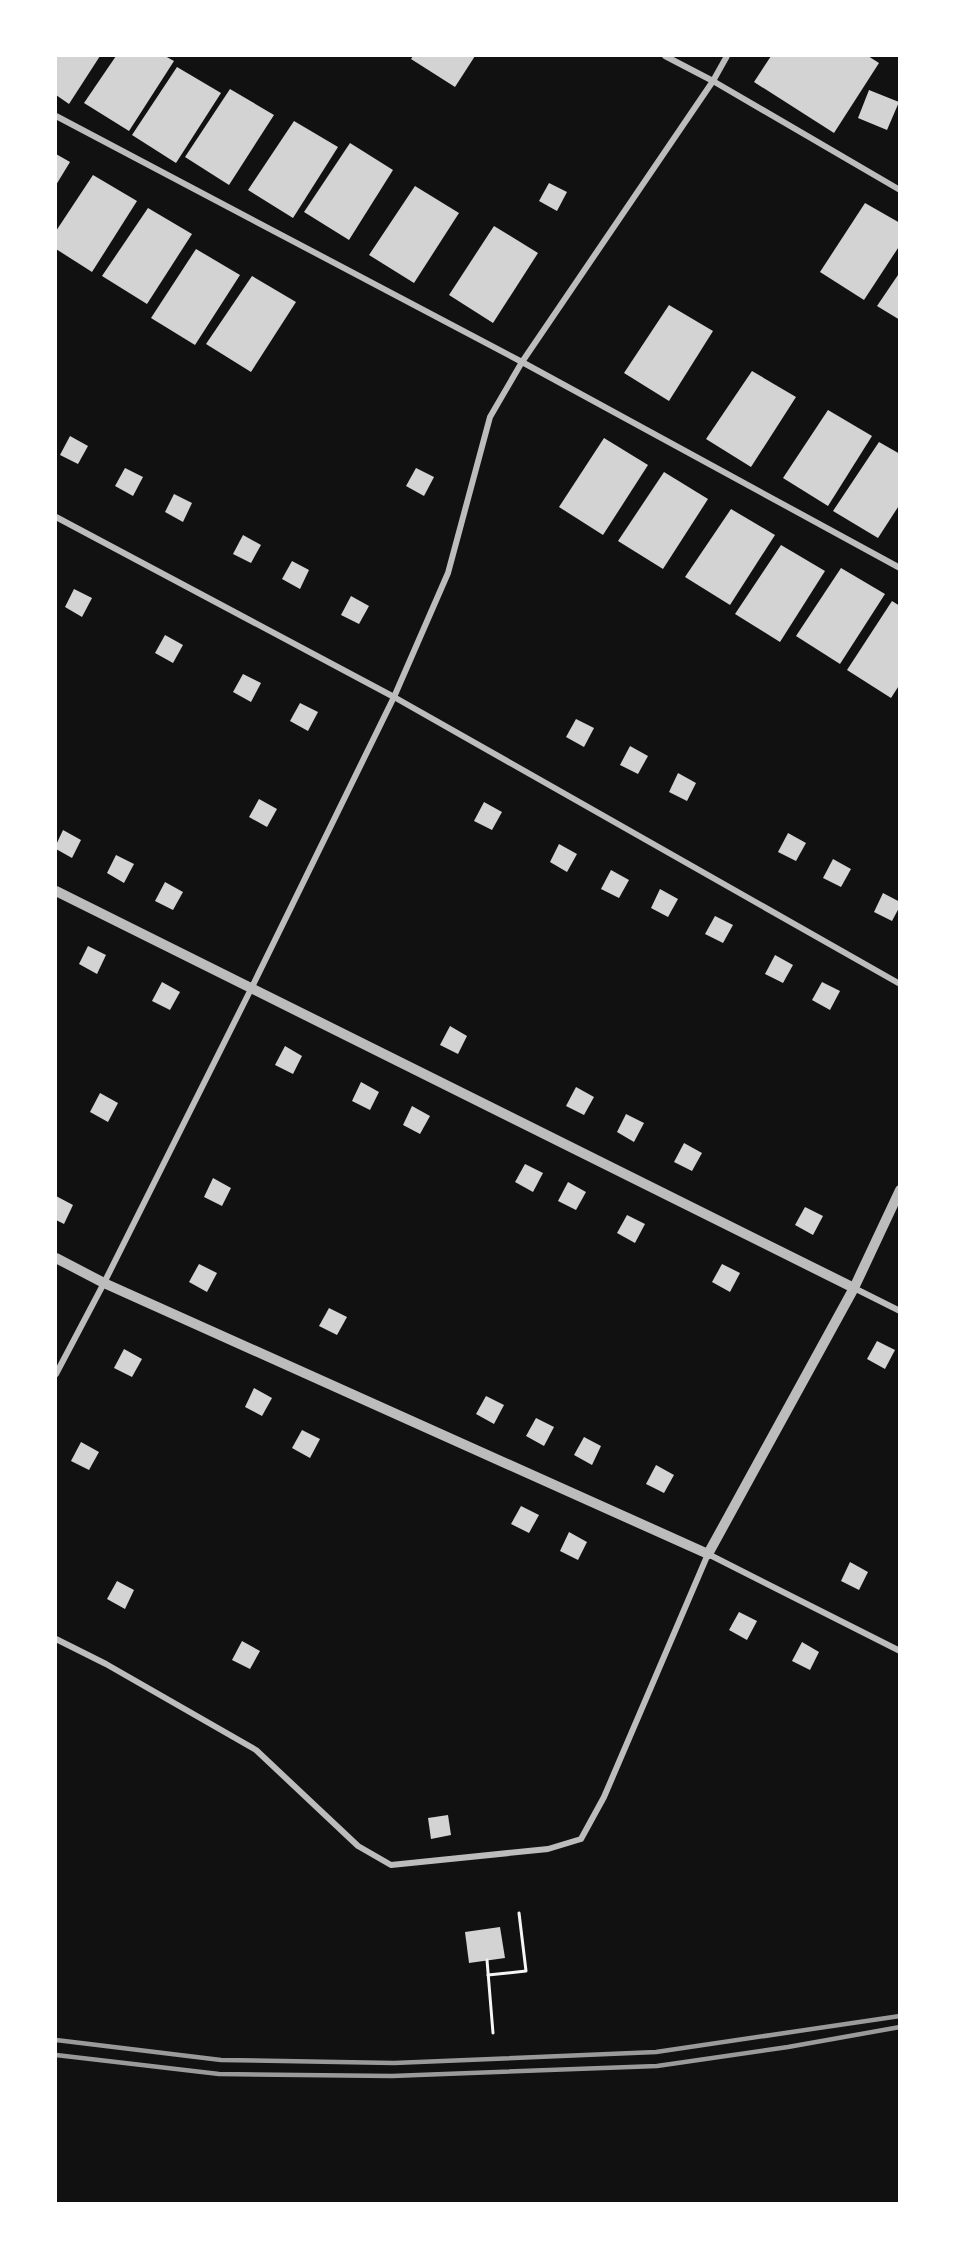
<svg xmlns="http://www.w3.org/2000/svg" width="955" height="2259" viewBox="0 0 955 2259" font-family="Montserrat,sans-serif">
	<style>
		.building { fill: #d3d3d3 }
		.lines { fill: none; stroke-linecap: round; stroke-linejoin: round }
		.path { stroke: #f5f5f5; stroke-width: 3 }
		.minor { stroke: #bcbcbc; stroke-width: 6 }
		.tertiary { stroke: #bcbcbc; stroke-width: 10 }
		.rail { stroke: #9a9a9a; stroke-width: 4.5 }
	</style>
	<rect width="100%" height="100%" fill="#111"/>
	<g class="building">
		<polygon points="56,56 100,56 69,104 56,95"/>
		<polygon points="116,56 165,56 174,61 129,131 84,103"/>
		<polygon points="413,56 475,56 455,87 411,59"/>
		<polygon points="771,56 868,56 879,63 834,133 754,82"/>
		<polygon points="177,67 221,93 176,163 132,135"/>
		<polygon points="230,89 274,115 229,185 185,157"/>
		<polygon points="869,90 899,102 887,130 858,118"/>
		<polygon points="294,121 338,147 293,218 248,190"/>
		<polygon points="350,143 393,170 349,240 304,212"/>
		<polygon points="56,154 70,162 56,185"/>
		<polygon points="93,175 137,201 92,272 56,249 56,231"/>
		<polygon points="549,183 567,192 557,211 539,201"/>
		<polygon points="415,186 459,213 414,283 369,255"/>
		<polygon points="865,203 900,223 900,245 864,300 820,272"/>
		<polygon points="148,208 192,234 147,304 102,276"/>
		<polygon points="494,226 538,253 493,323 449,295"/>
		<polygon points="196,249 240,275 195,345 151,318"/>
		<polygon points="900,272 900,320 877,306"/>
		<polygon points="252,276 296,302 251,372 206,344"/>
		<polygon points="669,305 713,331 669,401 624,373"/>
		<polygon points="752,371 796,397 751,467 706,439"/>
		<polygon points="828,410 872,436 828,506 783,478"/>
		<polygon points="70,436 88,446 78,464 60,455"/>
		<polygon points="604,438 648,465 603,535 559,507"/>
		<polygon points="879,442 900,454 900,504 878,538 833,511"/>
		<polygon points="125,468 143,477 133,496 115,486"/>
		<polygon points="416,468 434,477 424,496 406,486"/>
		<polygon points="664,472 708,499 663,569 618,541"/>
		<polygon points="174,494 192,503 183,522 165,512"/>
		<polygon points="731,509 775,535 730,605 685,577"/>
		<polygon points="243,535 261,545 251,563 233,554"/>
		<polygon points="781,545 825,571 780,642 735,614"/>
		<polygon points="292,561 309,570 300,589 282,579"/>
		<polygon points="841,568 885,594 840,664 796,636"/>
		<polygon points="74,589 92,598 82,617 65,607"/>
		<polygon points="351,596 369,606 359,624 341,615"/>
		<polygon points="892,601 900,606 900,684 891,698 847,670"/>
		<polygon points="165,635 183,645 173,663 155,653"/>
		<polygon points="243,674 261,683 251,702 233,692"/>
		<polygon points="300,703 318,712 308,731 290,721"/>
		<polygon points="576,719 594,728 584,747 566,737"/>
		<polygon points="630,746 648,756 638,774 620,765"/>
		<polygon points="678,773 696,783 687,801 669,792"/>
		<polygon points="259,799 277,809 267,827 249,817"/>
		<polygon points="484,802 502,812 492,830 474,821"/>
		<polygon points="63,830 81,840 72,858 56,849 56,845"/>
		<polygon points="788,833 806,843 796,861 778,852"/>
		<polygon points="559,844 577,854 567,872 550,862"/>
		<polygon points="116,855 134,864 124,883 107,873"/>
		<polygon points="833,859 851,869 841,887 823,878"/>
		<polygon points="611,870 629,880 619,898 601,889"/>
		<polygon points="165,882 183,892 173,910 155,901"/>
		<polygon points="660,889 678,899 668,917 651,908"/>
		<polygon points="883,893 900,902 900,906 892,921 874,912"/>
		<polygon points="715,916 733,925 723,943 705,934"/>
		<polygon points="88,946 106,955 97,974 79,964"/>
		<polygon points="775,955 793,965 783,983 765,974"/>
		<polygon points="162,982 180,992 170,1010 152,1001"/>
		<polygon points="822,982 840,991 830,1010 812,1000"/>
		<polygon points="450,1026 467,1036 458,1054 440,1045"/>
		<polygon points="285,1046 302,1056 293,1074 275,1065"/>
		<polygon points="361,1082 379,1092 370,1110 352,1101"/>
		<polygon points="576,1087 594,1097 584,1115 566,1106"/>
		<polygon points="100,1093 118,1103 108,1122 90,1112"/>
		<polygon points="412,1106 430,1116 420,1134 403,1125"/>
		<polygon points="626,1114 644,1123 634,1142 617,1132"/>
		<polygon points="684,1143 702,1153 692,1171 674,1162"/>
		<polygon points="525,1164 543,1173 533,1192 515,1182"/>
		<polygon points="213,1178 231,1188 222,1206 204,1197"/>
		<polygon points="568,1182 586,1192 576,1210 558,1201"/>
		<polygon points="56,1196 73,1205 64,1224 56,1220"/>
		<polygon points="805,1207 823,1216 813,1235 795,1225"/>
		<polygon points="627,1215 645,1224 635,1243 617,1233"/>
		<polygon points="199,1264 217,1273 207,1292 189,1282"/>
		<polygon points="722,1264 740,1273 730,1292 712,1282"/>
		<polygon points="329,1308 347,1317 337,1335 319,1326"/>
		<polygon points="877,1341 895,1350 885,1369 867,1359"/>
		<polygon points="124,1349 142,1359 132,1377 114,1368"/>
		<polygon points="254,1388 272,1398 262,1416 245,1407"/>
		<polygon points="486,1396 504,1405 494,1424 476,1414"/>
		<polygon points="536,1418 554,1427 544,1446 526,1436"/>
		<polygon points="302,1430 320,1439 310,1458 292,1448"/>
		<polygon points="584,1437 601,1446 592,1465 574,1455"/>
		<polygon points="81,1442 99,1452 89,1470 71,1461"/>
		<polygon points="656,1465 674,1475 664,1493 646,1484"/>
		<polygon points="521,1506 539,1515 529,1533 511,1524"/>
		<polygon points="569,1532 587,1542 578,1560 560,1551"/>
		<polygon points="850,1562 868,1572 859,1590 841,1581"/>
		<polygon points="117,1581 134,1590 125,1609 107,1599"/>
		<polygon points="739,1612 757,1621 747,1640 729,1630"/>
		<polygon points="242,1641 260,1651 250,1669 232,1660"/>
		<polygon points="802,1642 819,1652 810,1670 792,1661"/>
		<polygon points="448,1815 451,1835 431,1839 428,1818"/>
		<polygon points="500,1927 505,1958 469,1963 465,1932"/>
	</g>
	<g class="lines">
		<g class="path">
			<polyline points="487,1960 493,2033"/>
			<polyline points="488,1975 526,1971 519,1913"/>
		</g>
		<g class="minor">
			<polyline points="665,56 713,81 900,190"/>
			<polyline points="56,116 522,362 900,568"/>
			<polyline points="56,517 394,697 900,984"/>
			<polyline points="854,1288 900,1311"/>
			<polyline points="56,1374 104,1283 251,989 394,697 448,573 490,417 522,362 713,81 727,56"/>
			<polyline points="56,1639 106,1664 256,1750 358,1846 391,1865 548,1849 581,1839 604,1797 708,1554 900,1651"/>
		</g>
		<g class="tertiary">
			<polyline points="56,891 854,1288"/>
			<polyline points="56,1258 104,1283 708,1554 854,1288 900,1190"/>
		</g>
		<g class="rail">
			<polyline points="56,2040 221,2060 394,2063 656,2052 900,2016"/>
			<polyline points="56,2055 219,2074 392,2076 657,2066 788,2047 900,2027"/>
		</g>
	</g>
	<rect width="955" height="2259" fill="none" stroke="#ffffff" stroke-width="114"/>
</svg>
